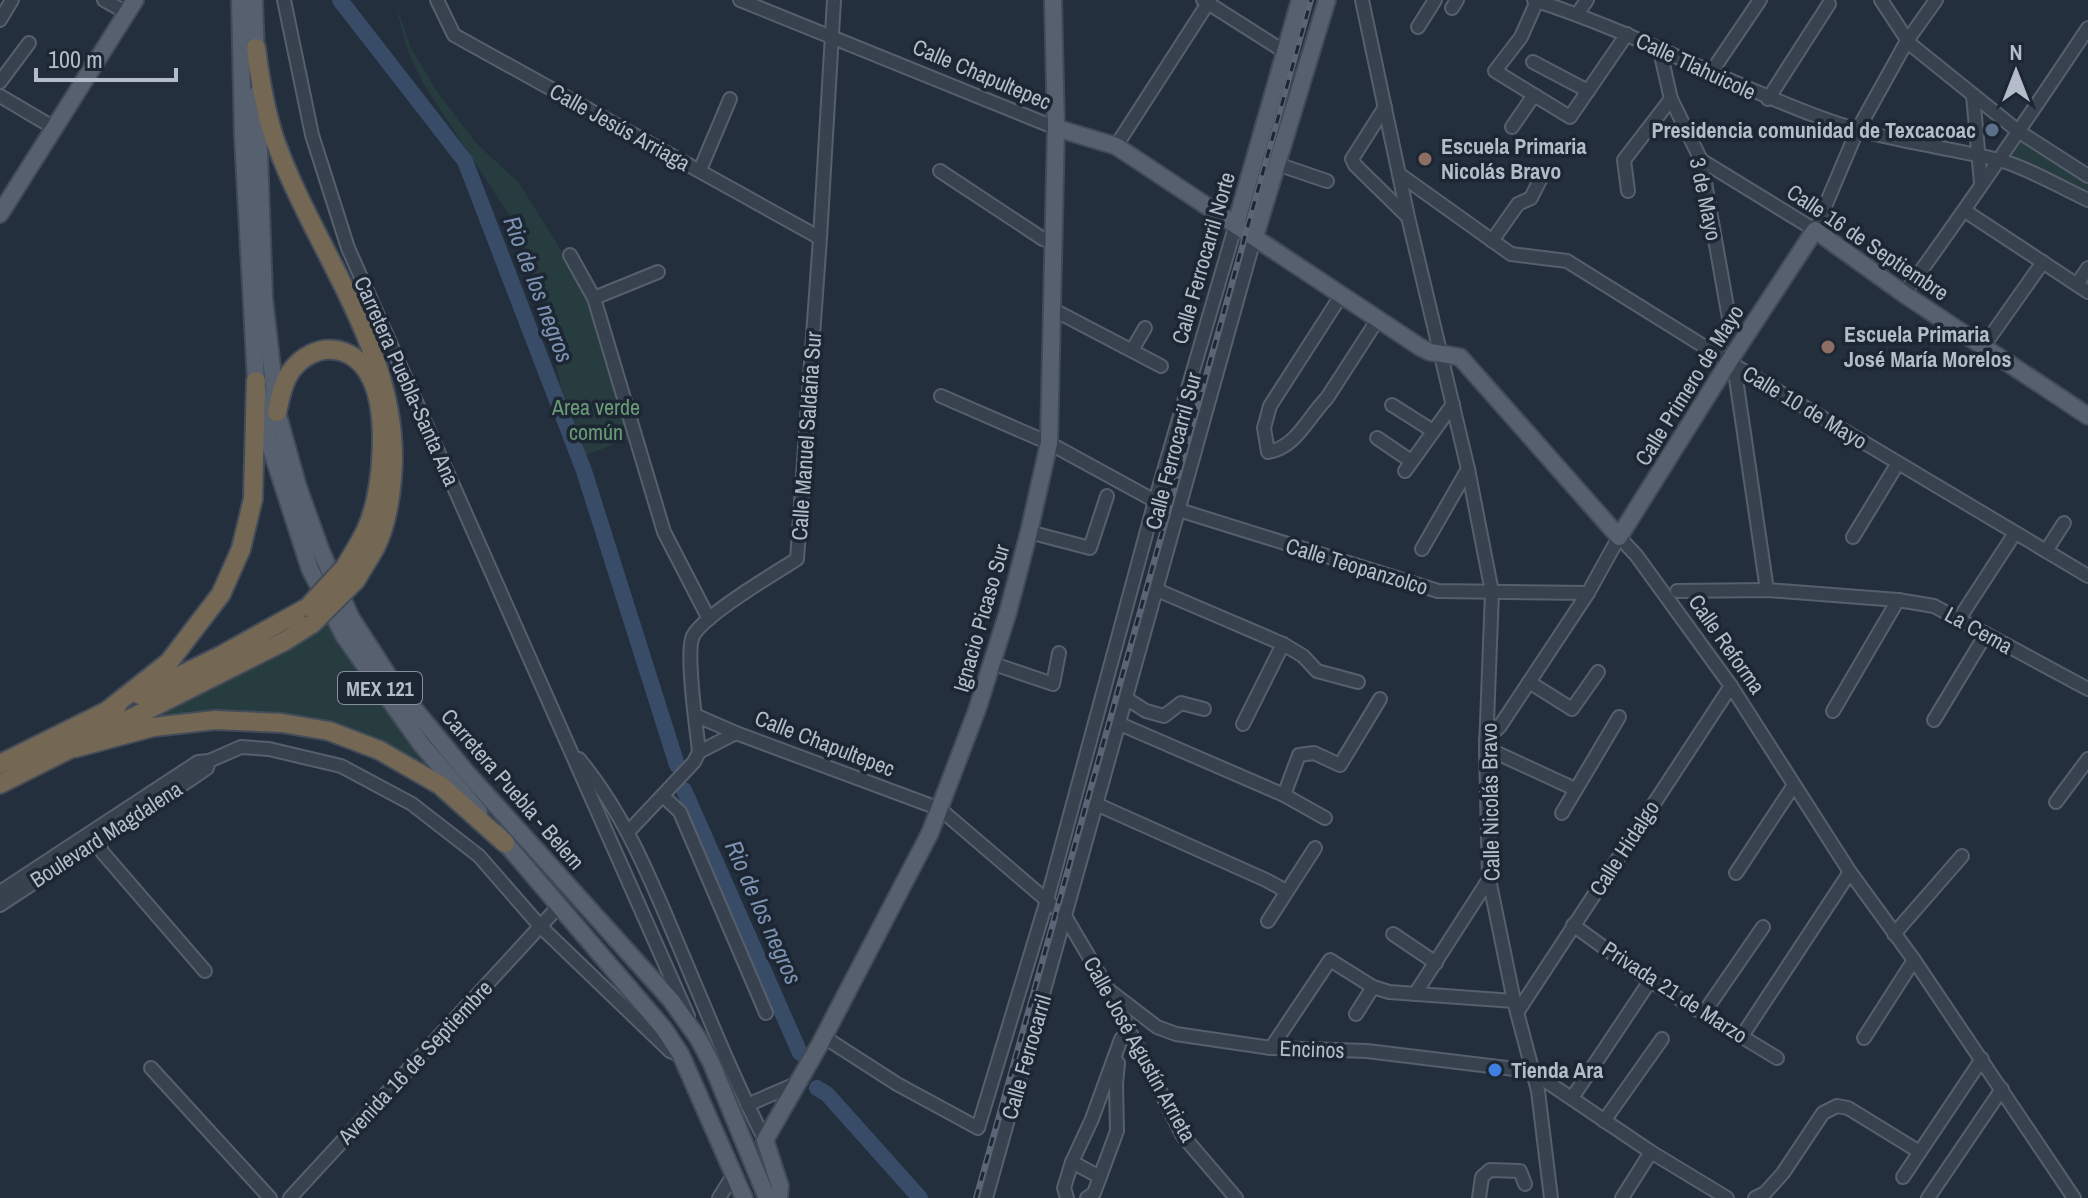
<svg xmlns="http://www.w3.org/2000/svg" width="2088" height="1198" viewBox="0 0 2088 1198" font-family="'Archivo Narrow',sans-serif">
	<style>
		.green { fill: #263c3f }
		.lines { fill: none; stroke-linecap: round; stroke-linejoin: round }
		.river { stroke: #394c67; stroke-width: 16 }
		.minor-casing { stroke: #565f6c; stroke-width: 16 }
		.major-casing { stroke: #414a57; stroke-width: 20 }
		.highway-casing { stroke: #434c59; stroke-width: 22 }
		.minor { stroke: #38414e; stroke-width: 12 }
		.major { stroke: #56606e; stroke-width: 16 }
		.highway { stroke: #746855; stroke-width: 18 }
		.rail-casing { stroke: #5a6575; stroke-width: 6 }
		.rail { stroke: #1d2633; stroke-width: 3; stroke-dasharray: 9; stroke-linecap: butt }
		.highway-bridge-casing { stroke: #434c59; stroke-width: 22; stroke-linecap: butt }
		.highway-bridge { stroke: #746855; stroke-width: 18 }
		.service-dot { fill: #5c6f8a; stroke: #1d2633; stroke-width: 3 }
		.education-dot { fill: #8d6e63; stroke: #1d2633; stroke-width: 3 }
		.shop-dot { fill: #3f7fe0; stroke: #1d2633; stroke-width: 3 }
		.labels { text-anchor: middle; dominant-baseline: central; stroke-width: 7; stroke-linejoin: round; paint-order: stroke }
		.shield { fill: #1d2633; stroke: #878f9c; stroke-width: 2 }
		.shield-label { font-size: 20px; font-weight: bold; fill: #b4bcc9 }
		.street-label { font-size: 22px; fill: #b4bcc9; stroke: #1d2633 }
		.poi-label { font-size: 22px; font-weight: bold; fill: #b4bcc9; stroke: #1d2633; text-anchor: start }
		.park-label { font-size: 22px; fill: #6b9a76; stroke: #1d2633 }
		.water-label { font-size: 24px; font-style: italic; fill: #7c92b1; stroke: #1d2633 }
	</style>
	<rect width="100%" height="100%" fill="#242f3e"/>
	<g class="green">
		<polygon points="394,0 411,48 438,93 476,143 519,183 556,242 588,300 629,439 580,457 570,429 540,289 515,224 423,83 407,49"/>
		<polygon points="2022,138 2088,179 2088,198 2007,161"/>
		<polygon points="329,618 356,670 442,783 281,716 230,712 202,713 165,716 126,724"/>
	</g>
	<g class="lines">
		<g class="river">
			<polyline points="340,0 465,161 584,471 677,765"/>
			<polyline points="684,790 800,1053"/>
			<polyline points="817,1088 827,1094 920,1198"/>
		</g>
		<defs>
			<g id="minor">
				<polyline points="104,0 127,13"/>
				<polyline points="284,0 312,135 348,248 688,1016"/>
				<polyline points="437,0 454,35 820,238"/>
				<polyline points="740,0 1056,128"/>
				<polyline points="1203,0 1285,52"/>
				<polyline points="1362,0 1408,217 1468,469 1492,592 1486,748 1489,879 1514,1001 1538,1091 1551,1198"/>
				<path d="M1534 0C1635 32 1727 84 1827 120 1883 140 1942 146 1999 160 2026 167 2062 188 2088 200"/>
				<polyline points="1881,0 1910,44 2018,131 2088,176"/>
				<polyline points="1537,1 1521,37 1495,71 1570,117 1627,34"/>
				<polyline points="1452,8 1457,0"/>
				<polyline points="1578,13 1587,0"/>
				<polyline points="0,20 12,0"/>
				<polyline points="1418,27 1435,0"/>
				<polyline points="1660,51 1671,99 1701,160 1735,352"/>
				<polyline points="1533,62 1588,91"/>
				<polyline points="1712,71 1760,0"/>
				<polyline points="0,82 29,43"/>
				<polyline points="1973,95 1981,183"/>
				<polyline points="0,96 56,129"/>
				<polyline points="1768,99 1829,4"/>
				<polyline points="1385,107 1352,159 1355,165 1407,216"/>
				<polyline points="1512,127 1534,95"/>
				<polyline points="1116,146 1210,0"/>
				<polyline points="1701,160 1815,230 1857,131 1907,41 1936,0"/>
				<polyline points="1277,164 1327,181"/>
				<polyline points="700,170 730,99"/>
				<polyline points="940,171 1043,239 1054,243"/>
				<polyline points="1399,174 1511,254 1567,261 1729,362 2088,576"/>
				<polyline points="1628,191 1624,160 1671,99"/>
				<polyline points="1965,211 2088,292"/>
				<polyline points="1492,241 1518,204 1531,198 1541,178"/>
				<polyline points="570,255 594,298 664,532 709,619"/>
				<polyline points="2077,284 2088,268"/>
				<path d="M1342 294 1270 406 1264 428 1268 452C1297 447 1308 417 1327 398L1378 319"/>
				<path d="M1904 294C1968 207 2028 118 2088 28"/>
				<polyline points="594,298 658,272"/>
				<polyline points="1054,310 1161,366"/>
				<polyline points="1983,347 2043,262"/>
				<polyline points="1132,350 1145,328"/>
				<polyline points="1734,365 1767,590"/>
				<polyline points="941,396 1049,443 1155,501"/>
				<polyline points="1392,405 1433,431"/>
				<polyline points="1377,438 1411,461"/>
				<polyline points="1405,471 1453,404"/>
				<polyline points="1179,510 1438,591 1588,593"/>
				<polyline points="1029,532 1090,548 1107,496"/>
				<polyline points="1853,537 1898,463"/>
				<polyline points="1422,549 1468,469"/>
				<polyline points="2046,551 2064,523"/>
				<polyline points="1157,590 1283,644 1303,656 1317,671 1358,682"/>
				<polyline points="1677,591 1767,590 1898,600 1934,606 2088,689"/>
				<polyline points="1959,619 2015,533"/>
				<polyline points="991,663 1053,684 1059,653"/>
				<polyline points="1529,682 1572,709 1598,672"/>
				<polyline points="1127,699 1146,711 1164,716 1181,703 1204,709"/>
				<polyline points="1833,711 1898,600"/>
				<polyline points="695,715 736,733 940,809 1065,916 1108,989 1183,1136 1236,1198"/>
				<polyline points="1934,720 1986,634"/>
				<polyline points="1120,724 1284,795 1325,818"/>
				<polyline points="1243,724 1283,644"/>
				<polyline points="1486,740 1500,726 1588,593 1619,537 1636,555 1731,686 1850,872 1914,960 2074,1198"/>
				<polyline points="1486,748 1575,789"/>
				<polyline points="699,752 736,733"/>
				<path d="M579 759C623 812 649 875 675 937 704 1005 731 1074 765 1140"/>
				<polyline points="1284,795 1299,755 1314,753 1340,765 1380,699"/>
				<polyline points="663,796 680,812 766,1013"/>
				<polyline points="2056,802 2088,759"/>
				<polyline points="1096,804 1266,880 1286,891"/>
				<polyline points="1562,813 1619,717"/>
				<path d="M628 832 694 762 699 752C697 730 685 653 693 636 705 614 774 574 797 559L820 238 834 0"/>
				<polyline points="92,835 103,853 205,971"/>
				<polyline points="1736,873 1794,785"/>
				<polyline points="0,892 198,762 209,761"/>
				<polyline points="0,905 197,775 207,768 209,761 241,747 269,749 341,766 412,804 479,856 540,926 670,1051 680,1055"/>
				<polyline points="1268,921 1315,848"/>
				<polyline points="1573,925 1650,981 1777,1058"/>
				<polyline points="1393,934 1436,963"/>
				<polyline points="1894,934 1962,856"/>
				<polyline points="1110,991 1157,1027 1176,1034 1271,1048 1367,1051 1531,1071 1651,1152 1727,1198"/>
				<polyline points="1415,994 1489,879"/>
				<polyline points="1518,1011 1731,686"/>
				<polyline points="1356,1014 1373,987"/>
				<polyline points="1703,1014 1763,927"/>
				<polyline points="1742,1036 1850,872"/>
				<polyline points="824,1037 897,1084 978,1128 1047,900 1155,501 1236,224"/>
				<polyline points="1864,1038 1914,960"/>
				<polyline points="1271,1048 1330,960 1373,987 1389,992 1514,1001"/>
				<polyline points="151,1068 270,1198"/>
				<polyline points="1572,1098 1650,981"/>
				<polyline points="747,1105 798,1083"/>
				<polyline points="1604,1121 1662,1039"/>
				<polyline points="1072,1162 1100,1177"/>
				<polyline points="1903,1177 1982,1059"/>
				<polyline points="290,1198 559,906"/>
				<polyline points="719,1198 734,1174"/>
				<polyline points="986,1198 1255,236"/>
				<polyline points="1067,1198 1064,1188 1072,1162 1092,1119 1121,1039 1130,1033"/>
				<polyline points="1087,1198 1094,1193 1117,1131 1116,1084 1118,1063 1115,1059"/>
				<polyline points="1479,1198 1482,1177 1490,1170 1520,1171 1525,1184"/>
				<polyline points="1622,1198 1651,1152"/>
				<polyline points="1755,1198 1765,1193 1783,1173 1823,1113 1837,1106 1848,1108 1918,1151"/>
				<polyline points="1928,1198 2002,1089"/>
			</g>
			<g id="major">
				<polyline points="240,0 243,136 256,381 267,436 310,569 344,636 421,744 479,812"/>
				<polyline points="254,0 256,58"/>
				<polyline points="257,94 264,298 277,412 298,487 321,551 351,618 393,683 466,772 671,1000 698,1038 711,1062 767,1198"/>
				<polyline points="1056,128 1116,146 1420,347 1430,352 1460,357 1619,537 1735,352 1815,230 1904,294 2088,416"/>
				<polyline points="0,214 135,0"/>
				<polyline points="1236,224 1300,0"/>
				<polyline points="1255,236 1327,0"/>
				<polyline points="497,833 664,1029 681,1055 744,1198"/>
				<polyline points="779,1198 780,1186 765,1140 820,1044 930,833 977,710 1008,612 1029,532 1049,443 1056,128 1053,0"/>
			</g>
			<g id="highway">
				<path d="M256 48C260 80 265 112 276 143 316 254 403 355 392 478 390 502 386 527 375 548 369 559 362 569 356 580"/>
				<path d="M277 412C280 398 283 383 291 371 314 340 354 343 371 378 389 414 383 493 366 530 360 543 352 555 345 567"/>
				<polyline points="140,695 220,656 308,607"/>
				<polyline points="107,711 169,662 221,594 241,549 253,499 256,381"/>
				<polyline points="75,748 153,727 215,720 282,723 329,731 379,750 440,785 505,843"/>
				<polyline points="0,764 117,706"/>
				<polyline points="0,784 285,641 312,624"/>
			</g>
		</defs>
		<use href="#minor" class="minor-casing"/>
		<use href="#major" class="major-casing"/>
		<use href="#highway" class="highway-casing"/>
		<use href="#minor" class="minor"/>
		<use href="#major" class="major"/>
		<use href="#highway" class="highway"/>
		<defs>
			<polyline id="rail" points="976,1198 1311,0"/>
		</defs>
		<use href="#rail" class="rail-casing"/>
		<use href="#rail" class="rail"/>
		<defs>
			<g id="highway-bridge">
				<polyline points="308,607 345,567"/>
				<polyline points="312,624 356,580"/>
			</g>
		</defs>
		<use href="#highway-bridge" class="highway-bridge-casing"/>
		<use href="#highway-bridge" class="highway-bridge"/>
	</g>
	<circle class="service-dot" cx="1992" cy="130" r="8"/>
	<g class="education-dot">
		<circle cx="1425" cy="159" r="8"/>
		<circle cx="1828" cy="347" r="8"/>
	</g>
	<circle class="shop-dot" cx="1495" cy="1070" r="8"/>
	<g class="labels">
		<rect class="shield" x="338" y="672" width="84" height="32" rx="6"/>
		<g class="shield-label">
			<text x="380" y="688">MEX 121</text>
		</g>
		<g class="street-label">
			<text transform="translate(1696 66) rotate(25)">Calle Tlahuicole</text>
			<text transform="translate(982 74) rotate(23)">Calle Chapultepec</text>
			<text transform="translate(620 127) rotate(29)">Calle Jesús Arriaga</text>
			<text transform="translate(1706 199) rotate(78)">3 de Mayo</text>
			<text transform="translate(1868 242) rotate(34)">Calle 16 de Septiembre</text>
			<text transform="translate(1203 258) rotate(-74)">Calle Ferrocarril Norte</text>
			<text transform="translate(407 381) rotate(66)">Carretera Puebla-Santa Ana</text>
			<text transform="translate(1689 385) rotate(-58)">Calle Primero de Mayo</text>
			<text transform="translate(1805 407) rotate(31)">Calle 10 de Mayo</text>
			<text transform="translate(806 436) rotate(-86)">Calle Manuel Saldaña Sur</text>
			<text transform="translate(1173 451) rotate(-75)">Calle Ferrocarril Sur</text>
			<text transform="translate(1357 566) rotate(17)">Calle Teopanzolco</text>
			<text transform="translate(981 618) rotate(-74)">Ignacio Picaso Sur</text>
			<text transform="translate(1979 630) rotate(29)">La Cema</text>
			<text transform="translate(1727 644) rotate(55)">Calle Reforma</text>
			<text transform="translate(825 743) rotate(21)">Calle Chapultepec</text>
			<text transform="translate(513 789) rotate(49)">Carretera Puebla - Belem</text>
			<text transform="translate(1490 802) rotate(-91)">Calle Nicolás Bravo</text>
			<text transform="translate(106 834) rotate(-33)">Boulevard Magdalena</text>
			<text transform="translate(1624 848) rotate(-57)">Calle Hidalgo</text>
			<text transform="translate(1675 992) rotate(33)">Privada 21 de Marzo</text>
			<text transform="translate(1140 1049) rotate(61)">Calle José Agustín Arrieta</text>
			<text transform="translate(1312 1049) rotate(2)">Encinos</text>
			<text transform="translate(1026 1057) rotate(-74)">Calle Ferrocarril</text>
			<text transform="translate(415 1062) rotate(-47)">Avenida 16 de Septiembre</text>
		</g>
		<g class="poi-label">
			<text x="1976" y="130" text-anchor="end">Presidencia comunidad de Texcacoac</text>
			<text x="1441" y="146">Escuela Primaria<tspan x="1441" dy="25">Nicolás Bravo</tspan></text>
			<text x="1844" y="334">Escuela Primaria<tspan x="1844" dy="25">José María Morelos</tspan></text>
			<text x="1511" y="1070">Tienda Ara</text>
		</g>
		<g class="park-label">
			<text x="596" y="407">Area verde<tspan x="596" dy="25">común</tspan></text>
		</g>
		<g class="water-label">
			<text transform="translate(539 289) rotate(69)">Rio de los negros</text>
			<text transform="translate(764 912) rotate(66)">Rio de los negros</text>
		</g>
	</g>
	<g transform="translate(2016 72)" stroke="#1d2633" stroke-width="6" paint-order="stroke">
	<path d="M0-6L14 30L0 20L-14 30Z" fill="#b4bcc9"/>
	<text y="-12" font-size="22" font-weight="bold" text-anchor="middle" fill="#b4bcc9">N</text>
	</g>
	<path d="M36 68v12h140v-12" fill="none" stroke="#b4bcc9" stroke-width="4"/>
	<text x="48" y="68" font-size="24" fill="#b4bcc9" stroke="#1d2633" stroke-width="6" paint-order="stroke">100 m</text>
</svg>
